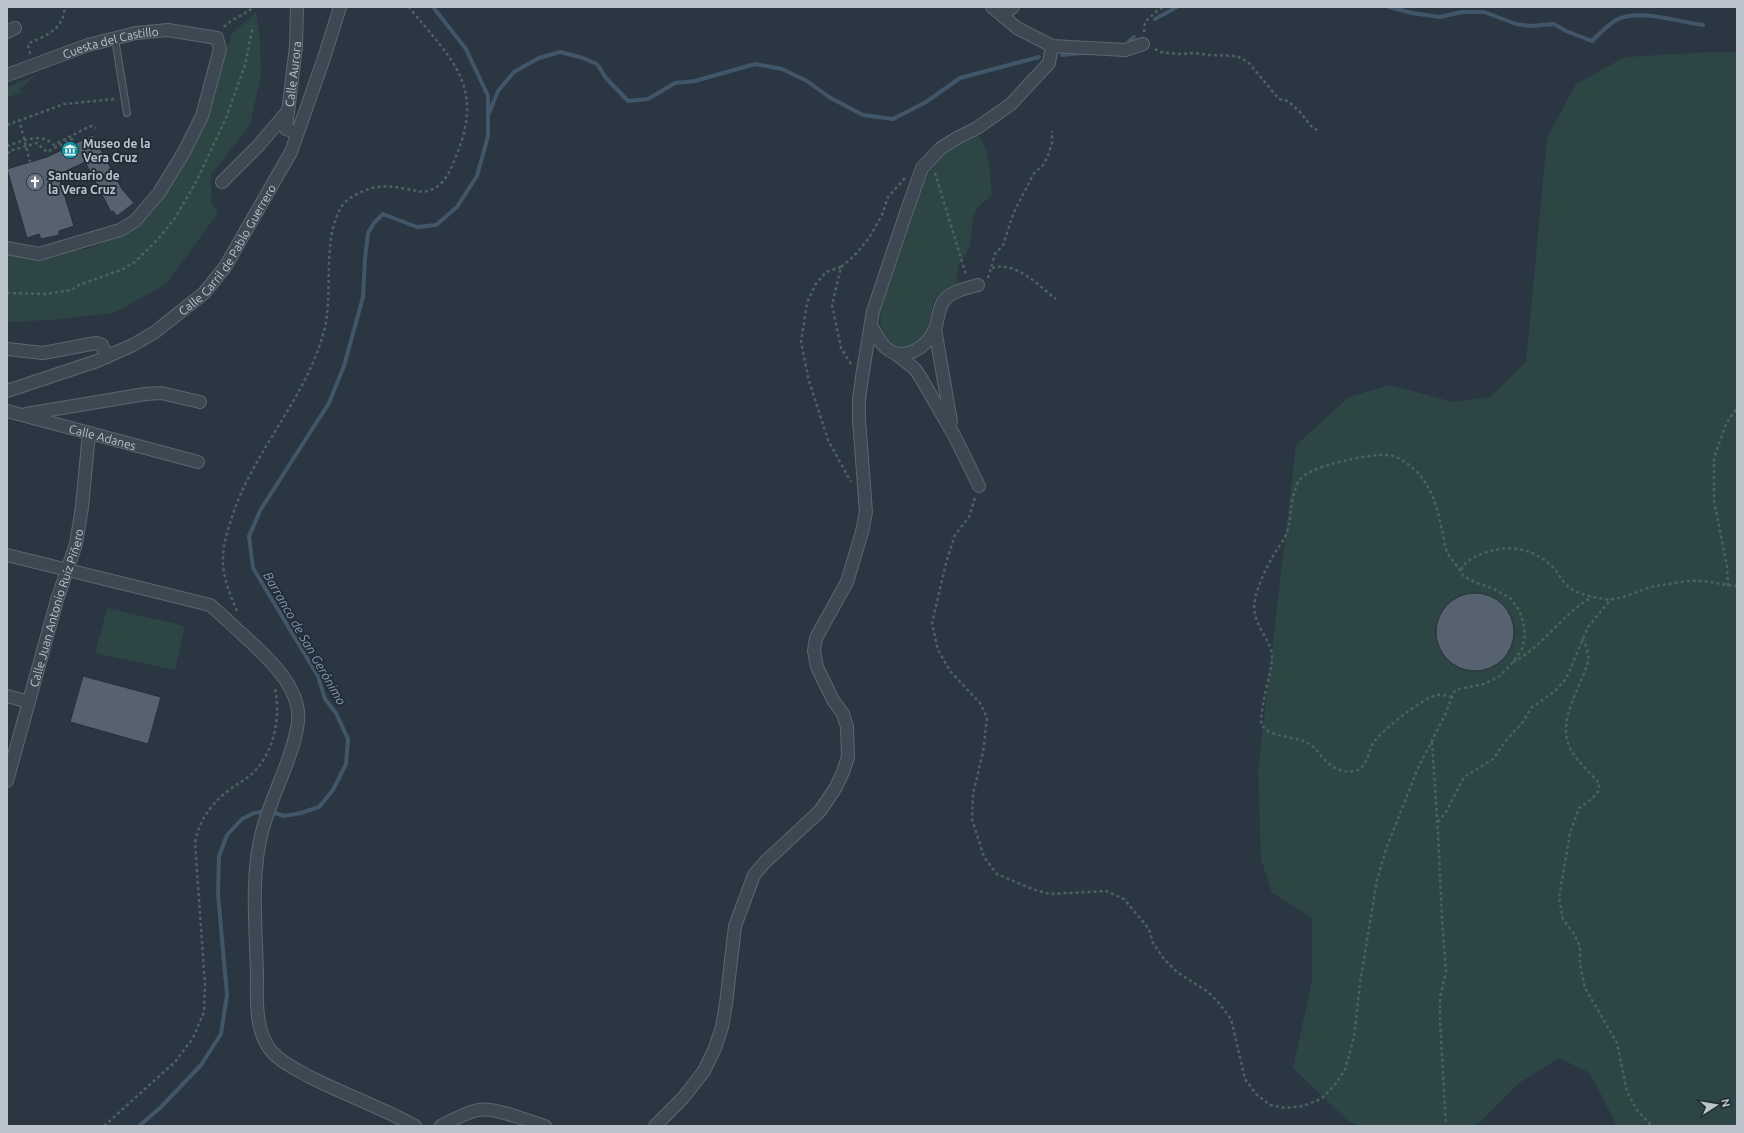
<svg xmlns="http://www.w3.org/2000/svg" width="1744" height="1133" viewBox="0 0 1744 1133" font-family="Ubuntu,sans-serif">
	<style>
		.green { fill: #2d4544 }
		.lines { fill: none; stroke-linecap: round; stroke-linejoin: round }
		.stream { stroke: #415669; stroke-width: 4 }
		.building { fill: #56626f; stroke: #252f39 }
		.lane-casing { stroke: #5c666f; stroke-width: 8 }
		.street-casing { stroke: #5c666f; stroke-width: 14 }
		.path { stroke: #4c6161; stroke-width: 2.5; stroke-dasharray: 3 3; stroke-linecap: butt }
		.lane { stroke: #3e4852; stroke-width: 6 }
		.street { stroke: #3e4852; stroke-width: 12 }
		.labels { text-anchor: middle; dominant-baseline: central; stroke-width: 4; stroke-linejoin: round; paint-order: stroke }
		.street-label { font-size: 12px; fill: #bbc3cc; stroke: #232d37 }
		.poi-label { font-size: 12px; font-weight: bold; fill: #bbc3cc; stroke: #232d37; text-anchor: start }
		.water-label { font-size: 13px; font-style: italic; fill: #7f96ab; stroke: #232d37 }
	</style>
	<rect width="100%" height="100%" fill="#2a3742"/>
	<g class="green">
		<polygon points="256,12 260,38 261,74 250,125 211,175 211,203 218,213 166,284 114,313 50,320 7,322 7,253 87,249 131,232 158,202 205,120 231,35"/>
		<polygon points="1710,52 1737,52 1737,1126 1617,1126 1590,1073 1559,1058 1519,1083 1476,1126 1357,1126 1346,1119 1293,1068 1312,981 1312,918 1272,893 1261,859 1258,770 1296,445 1349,397 1390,385 1453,402 1490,397 1526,362 1547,138 1576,84 1625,57"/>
		<polygon points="36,75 20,89 21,92 7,98 7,87"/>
		<path d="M978 135C991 151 990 175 992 195L977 208 973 219 970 245 965 256 958 266 956 286C949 288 940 292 936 298 925 314 935 349 902 348 853 347 901 246 909 225 917 203 921 179 937 161 948 150 965 143 978 135Z"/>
		<polygon points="107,608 185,626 175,670 95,653"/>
	</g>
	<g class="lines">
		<g class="stream">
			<path d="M1389 7 1412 13 1440 17 1462 12H1484L1516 24 1530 26 1554 24 1566 31 1592 41C1599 34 1608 25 1616 20 1640 8 1677 22 1703 25"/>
			<polyline points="1155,19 1177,7"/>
			<polyline points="1129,41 1134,37"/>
			<polyline points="1062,55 1082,53"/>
			<polyline points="489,113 498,91 514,72 539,58 560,52 583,58 597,64 606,78 628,101 648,99 675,83 695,81 755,64 782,69 807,81 829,97 863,115 893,119 926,102 960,78 1039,57"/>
			<polyline points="139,1126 161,1107 201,1065 221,1034 227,995 218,894 219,856 227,835 242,819 254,813 269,811 284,816 301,813 319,807 333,790 346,764 348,739 336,713 325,699 318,676 253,568 249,536 261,509 329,403 344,366 363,297 365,259 368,233 374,223 383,214 417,227 436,225 457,207 477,176 488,136 488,96 466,49 433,7"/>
		</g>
	</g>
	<g class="building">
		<polygon points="93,135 122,189 134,203 117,216 113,211 111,212 85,162 58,175 74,226 59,231 59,235 41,239 39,234 27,238 7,169 47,157"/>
		<circle cx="1475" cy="632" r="39"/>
		<polygon points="83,676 161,697 148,744 70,722"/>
	</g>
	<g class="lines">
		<defs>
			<polyline id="lane" points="115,39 127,113"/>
			<g id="street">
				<polyline points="992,7 1017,28 1052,46 1125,50 1143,44"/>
				<polyline points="1002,15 1013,7"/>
				<polyline points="7,32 15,28"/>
				<path id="s1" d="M7 75 88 45 136 33 168 30 217 38 220 49 202 116 184 152 159 193 135 221 120 230 39 254 7 248"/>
				<path id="s2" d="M297 133 286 129 296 46 297 7"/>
				<polyline points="222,182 259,145 287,112"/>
				<path d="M871 325C875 333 879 342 886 348 904 363 927 347 935 329 938 321 938 310 943 302 949 292 966 288 978 285"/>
				<polyline points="935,329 951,422"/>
				<polyline points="7,349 43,353 96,343 102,345 107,357"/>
				<polyline points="896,354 915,369 921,378 955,437 979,486"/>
				<path id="s3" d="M7 391 97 361 133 345 155 332 204 293 225 267 291 152 324 58 340 7"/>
				<path id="s4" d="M7 411 198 462"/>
				<polyline points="26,414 145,394 161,393 200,402"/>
				<path d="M7 555 210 605C221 614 231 624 242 634 265 655 302 687 298 722 293 758 273 792 263 828 250 873 256 927 257 974 257 1000 254 1032 273 1053 282 1063 296 1069 308 1076 343 1094 380 1107 415 1126"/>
				<polyline points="7,696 29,702"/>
				<path id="s5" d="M7 781 57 600 76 544 82 507 89 433"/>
				<path d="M441 1126C452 1120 465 1113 478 1110 496 1107 527 1121 545 1126"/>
				<polyline points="655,1126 683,1098 704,1071 715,1048 722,1027 726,1004 735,926 754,875 765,862 820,811 836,787 843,772 848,757 847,727 843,714 833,700 817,667 814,651 816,638 847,582 862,532 866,512 859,420 859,400 862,377 873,311 907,210 922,168 941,148 957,138 977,128 1011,104 1049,63 1052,46"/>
			</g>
		</defs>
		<use href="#lane" class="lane-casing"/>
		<use href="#street" class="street-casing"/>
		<g class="path">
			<path d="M224 27C231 19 245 15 253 7"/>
			<polyline points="1144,32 1145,22 1158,10 1165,7"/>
			<polyline points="1155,49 1160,52 1179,54 1195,53 1209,55 1237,56 1248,62 1279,99 1288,101 1300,112 1311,126 1320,132"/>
			<path d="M30 54 28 46 29 43C41 38 57 32 62 19 64 16 64 11 65 7"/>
			<polyline points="19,119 30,162"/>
			<polyline points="7,125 64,104 116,99"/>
			<path d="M7 146C22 141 41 132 54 145L90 126 96 128"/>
			<polyline points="7,160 9,151 37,143 47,152 72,139 73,136"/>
			<polyline points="935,173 966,275"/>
			<polyline points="841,267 826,272 815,285 807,303 801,342 809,381 828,440 851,482"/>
			<path d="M992 268C1015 260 1039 286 1056 299"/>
			<polyline points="988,278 995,254 1003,245 1014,212 1034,173 1044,164 1049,153 1052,142 1052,131"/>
			<polyline points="7,293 45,294 72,290 79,285 121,270 135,262 159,238 175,218 196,182 226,118 245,65 253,26"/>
			<polyline points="851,364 841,348 832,305 841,267 854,256 869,238 882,215 888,197 905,178"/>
			<path d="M975 498 969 517 955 535 946 563 932 623 938 650 950 671 980 703 987 718 983 752 973 794 972 819 984 857 997 874 1032 889 1050 894 1106 891 1124 899 1149 929 1153 943 1164 959 1177 972 1208 992 1219 1003 1231 1019 1245 1079 1256 1094 1270 1105 1286 1108 1303 1106 1321 1099 1334 1086 1345 1070 1354 1037 1360 983 1377 880 1386 849 1418 768 1445 715 1454 692 1459 689 1484 684 1500 676 1513 662 1522 649 1525 635 1523 621 1519 610 1510 598 1494 589 1477 583 1463 576C1460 567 1451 561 1447 552 1444 545 1444 537 1442 530 1437 508 1432 486 1415 470 1407 463 1397 455 1386 455 1369 454 1307 466 1299 481 1290 496 1292 516 1287 532 1284 541 1276 550 1272 558 1265 570 1258 586 1255 599 1250 626 1272 636 1272 659 1271 673 1258 716 1262 725 1267 736 1294 737 1306 742 1319 748 1324 765 1340 770 1346 772 1355 773 1361 768 1368 762 1369 749 1374 742 1382 730 1424 697 1437 695 1441 694 1447 696 1451 697"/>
			<path d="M1461 570C1466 560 1474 557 1484 553 1510 544 1531 548 1552 566 1558 572 1562 582 1569 587 1577 594 1593 597 1603 599 1621 602 1639 589 1656 586 1670 584 1687 580 1701 581 1713 582 1725 585 1737 586"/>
			<polyline points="1728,586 1727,566 1714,501 1714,458 1726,424 1737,408"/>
			<path d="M237 611C230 595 222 575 223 557 223 544 228 530 232 517 253 451 306 399 324 331 334 294 321 239 342 206 346 200 353 196 359 193 375 185 389 185 406 189 414 190 421 193 428 191 445 186 451 169 457 154 485 83 450 59 409 7"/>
			<path d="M1582 639C1587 646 1590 656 1587 665 1579 691 1556 722 1571 750 1577 761 1591 774 1599 783V790L1592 799 1579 808 1570 833 1559 898 1563 919 1574 934 1580 946V965L1585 988 1617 1043 1627 1092 1637 1110 1652 1126"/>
			<path d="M1513 662C1544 646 1562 614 1592 597"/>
			<polyline points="1432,742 1438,833 1442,919 1446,972 1440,998 1440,1019 1446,1126"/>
			<polyline points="1438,822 1446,812 1464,777 1493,759 1507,739 1523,722 1531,708 1555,691 1566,679 1588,627 1611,599"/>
			<path d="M104 1126 175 1062 193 1038 204 1012 205 984 195 843C199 820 211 804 229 790 237 784 245 780 252 774 274 753 281 718 275 688"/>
		</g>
		<use href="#lane" class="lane"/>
		<use href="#street" class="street"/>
	</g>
	<defs>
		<symbol id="museum-disc" viewBox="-11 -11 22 22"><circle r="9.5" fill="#0f9aa8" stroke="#232d37"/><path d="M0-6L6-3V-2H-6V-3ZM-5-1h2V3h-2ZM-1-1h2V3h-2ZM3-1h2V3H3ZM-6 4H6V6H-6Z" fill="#fff"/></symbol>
		<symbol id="church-disc" viewBox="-11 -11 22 22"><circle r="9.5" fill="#6b7280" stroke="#232d37"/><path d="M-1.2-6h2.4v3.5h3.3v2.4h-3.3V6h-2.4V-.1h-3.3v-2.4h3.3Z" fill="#fff"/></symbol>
	</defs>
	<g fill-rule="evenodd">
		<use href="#museum-disc" x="60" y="140" width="20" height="20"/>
		<use href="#church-disc" x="25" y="172" width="20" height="20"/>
	</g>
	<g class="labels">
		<g class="street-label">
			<text stroke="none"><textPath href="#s1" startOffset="109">Cuesta del Castillo</textPath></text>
			<text stroke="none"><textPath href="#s2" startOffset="67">Calle Aurora</textPath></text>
			<text stroke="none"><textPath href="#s3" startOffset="271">Calle Carril de Pablo Guerrero</textPath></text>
			<text stroke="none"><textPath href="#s4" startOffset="99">Calle Adanes</textPath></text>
			<text stroke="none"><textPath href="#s5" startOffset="180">Calle Juan Antonio Ruiz Piñero</textPath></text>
		</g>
		<g class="poi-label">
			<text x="83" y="143">Museo de la<tspan x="83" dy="14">Vera Cruz</tspan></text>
			<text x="48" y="175">Santuario de<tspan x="48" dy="14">la Vera Cruz</tspan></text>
		</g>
		<g class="water-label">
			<text transform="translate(305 638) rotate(60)">Barranco de San Gerónimo</text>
		</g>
	</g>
	<rect width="1744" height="1133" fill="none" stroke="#bbc3cc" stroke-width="16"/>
	<g transform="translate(1716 1105) rotate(78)" stroke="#232d37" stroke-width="3" paint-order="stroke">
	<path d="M0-3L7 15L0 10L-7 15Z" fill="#bbc3cc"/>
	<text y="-6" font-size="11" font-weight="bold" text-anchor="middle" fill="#bbc3cc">N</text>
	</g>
</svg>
